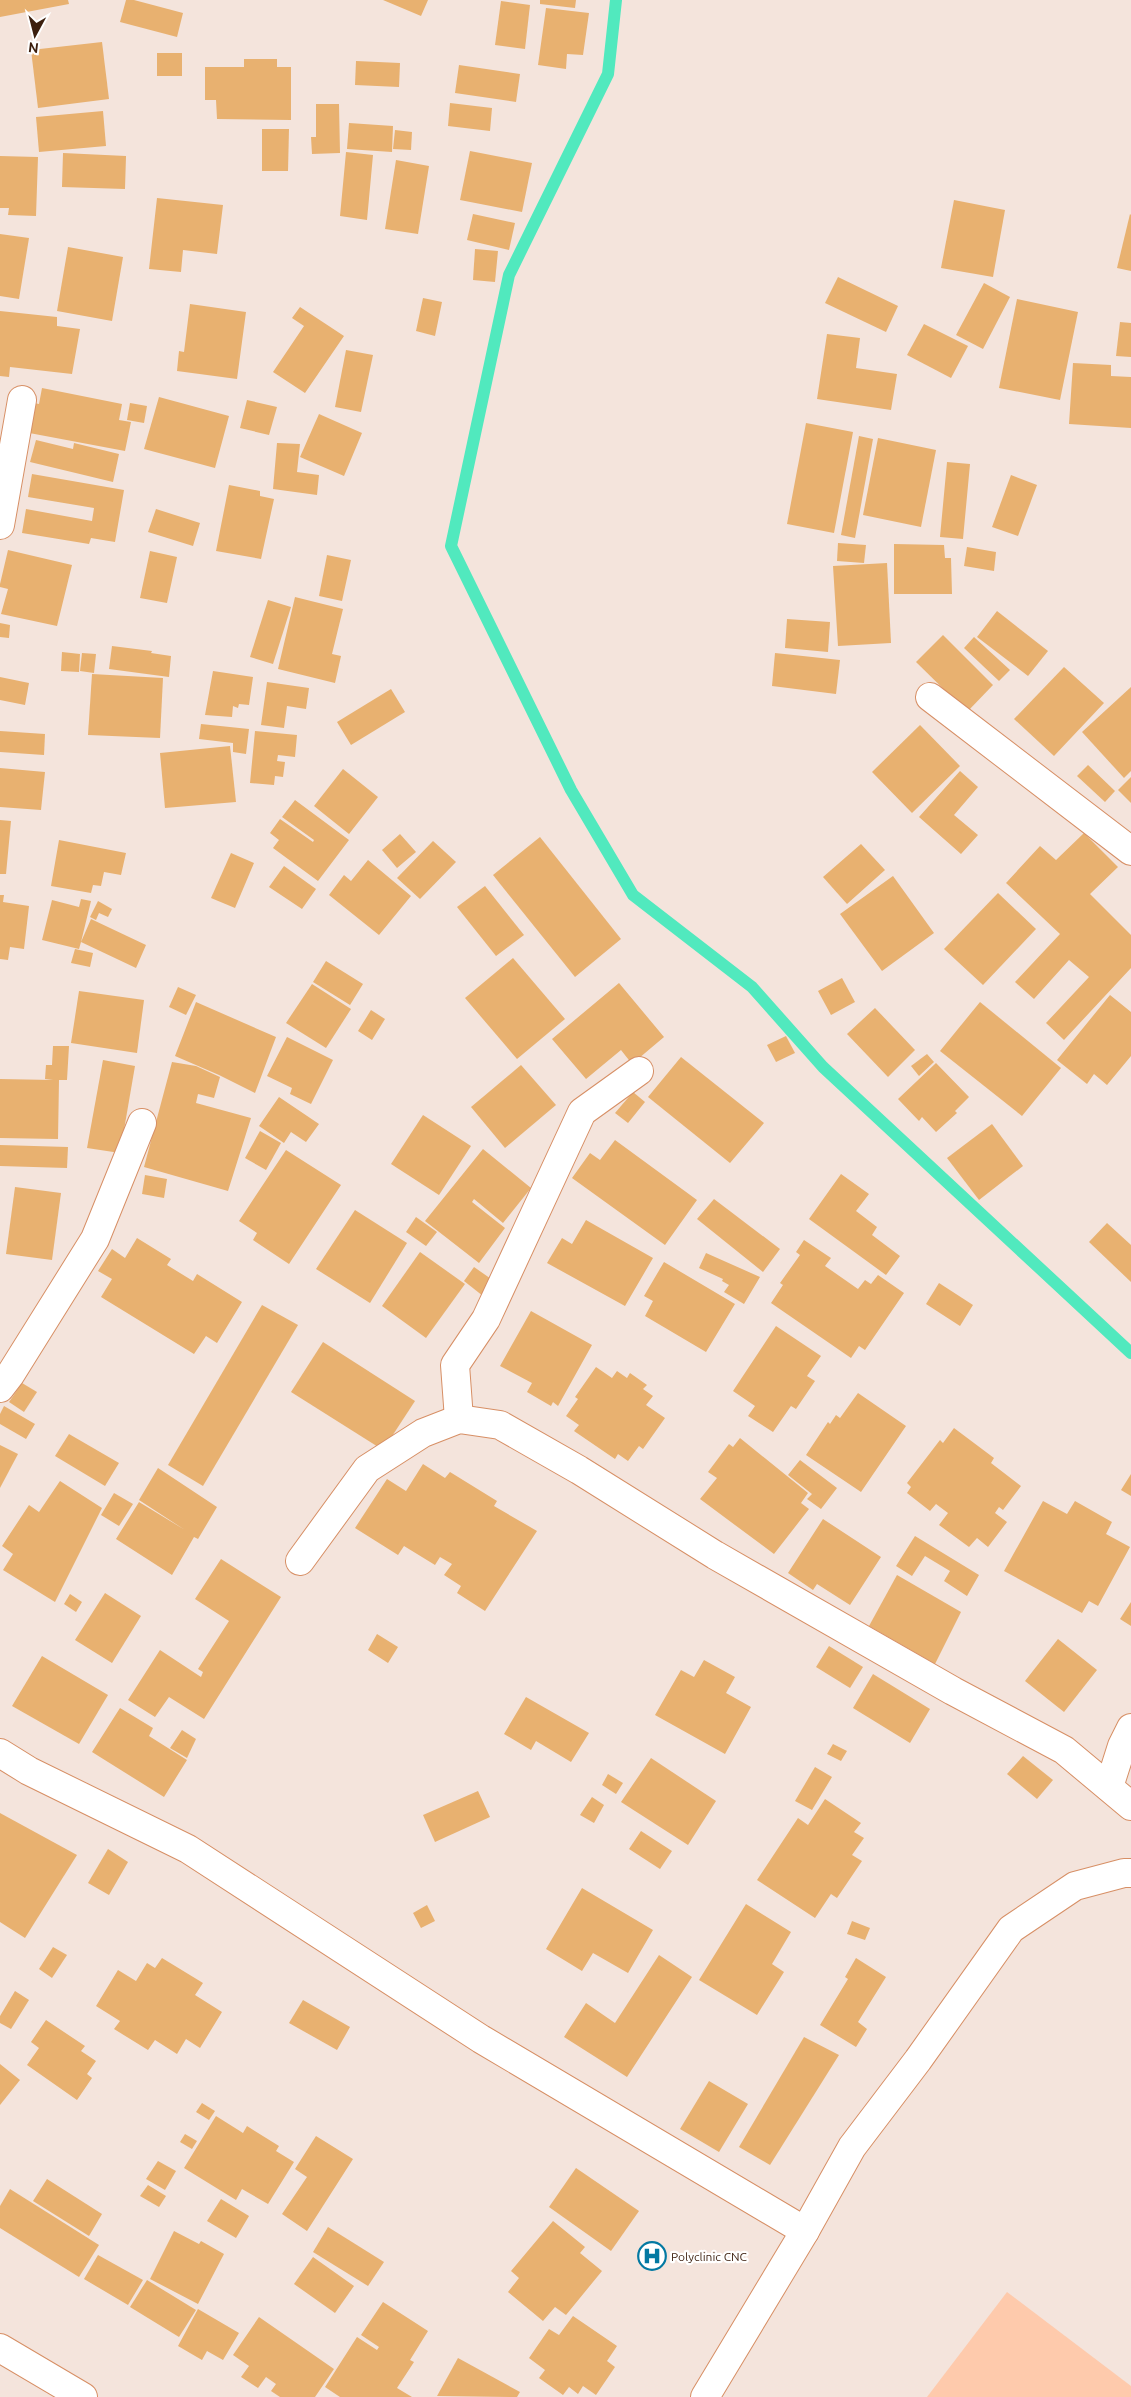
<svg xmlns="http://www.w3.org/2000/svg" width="1131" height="2397" viewBox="0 0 1131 2397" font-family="Ubuntu,sans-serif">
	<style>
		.green { fill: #fecaac }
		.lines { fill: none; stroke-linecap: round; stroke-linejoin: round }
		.stream { stroke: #51e9be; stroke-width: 12 }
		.building { fill: #e8b170 }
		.minor-casing { stroke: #d78f65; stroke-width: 30 }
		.secondary-casing { stroke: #d78f65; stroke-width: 30 }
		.minor { stroke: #fff; stroke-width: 28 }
		.secondary { stroke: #fff; stroke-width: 28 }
		.labels { text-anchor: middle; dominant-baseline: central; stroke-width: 4.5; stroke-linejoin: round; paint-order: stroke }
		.poi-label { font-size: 12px; fill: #3c1f0e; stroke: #fff; text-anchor: start }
	</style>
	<rect width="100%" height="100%" fill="#f4e4dc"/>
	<polygon class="green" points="1007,2292 1131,2386 1131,2397 927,2397"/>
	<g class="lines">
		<polyline class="stream" points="616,0 608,74 509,275 451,546 571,790 633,895 752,987 823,1067 1131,1353"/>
	</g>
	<g class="building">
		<polygon points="0,0 68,0 69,4 0,17"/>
		<polygon points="126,0 134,0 183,13 177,37 120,22"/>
		<polygon points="383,0 428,0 421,16"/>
		<polygon points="540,0 576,0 575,8 540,4"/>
		<polygon points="501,1 530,5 525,49 495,45"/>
		<polygon points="546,8 589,13 583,55 567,54 566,69 538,65"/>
		<polygon points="102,42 109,99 38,108 31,50"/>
		<rect x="157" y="53" width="25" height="23"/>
		<polygon points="244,59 277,59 277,67 291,67 291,120 217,119 216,100 205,100 205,67 244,67"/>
		<polygon points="356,61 400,63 399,87 355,85"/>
		<polygon points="459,65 520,74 516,102 455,93"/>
		<polygon points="450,103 492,108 490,131 448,126"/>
		<polygon points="316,104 339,104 340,153 312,154 311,137 316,137"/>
		<polygon points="103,111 106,146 39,152 36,117"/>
		<polygon points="349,123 393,126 392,152 347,149"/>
		<polygon points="262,129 289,129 288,171 262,171"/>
		<polygon points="395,130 412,132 411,150 393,149"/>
		<polygon points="470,151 532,163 522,212 460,200"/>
		<polygon points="346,152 373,155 367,220 340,216"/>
		<polygon points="63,153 126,156 125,189 62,187"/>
		<polygon points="0,156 38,157 36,216 8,215 9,208 0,208"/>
		<polygon points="396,160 429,166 418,234 385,229"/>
		<polygon points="157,198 223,205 217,254 183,250 181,272 149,269"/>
		<polygon points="954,200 1005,210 993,277 941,268"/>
		<polygon points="473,214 515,223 509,250 467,240"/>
		<polygon points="1130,214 1131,215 1131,271 1117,268"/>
		<polygon points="0,234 29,238 19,299 0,296"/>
		<polygon points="68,247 123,257 112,321 57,311"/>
		<polygon points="475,249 498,251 495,282 473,280"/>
		<polygon points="838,277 898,306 886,332 825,303"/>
		<polygon points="984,283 1010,297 983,349 956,335"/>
		<polygon points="423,298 442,302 435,336 416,331"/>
		<polygon points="1017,299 1078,312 1060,400 999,388"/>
		<polygon points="190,304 246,312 237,379 177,371 179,351 184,352"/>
		<polygon points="300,307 344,336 305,393 273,372 304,326 292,318"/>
		<polygon points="0,311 57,317 57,326 80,329 72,374 10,367 9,377 0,376"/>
		<polygon points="1120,322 1131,323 1131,357 1116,356"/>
		<polygon points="924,324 968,346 951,378 907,355"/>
		<polygon points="827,334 860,338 856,368 897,374 891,410 817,399"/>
		<polygon points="346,350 373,355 361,412 335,407"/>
		<polygon points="1073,363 1111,365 1111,376 1131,377 1131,428 1069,424"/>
		<polygon points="42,388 122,404 119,420 131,422 125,451 24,432 29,402 39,404"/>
		<polygon points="159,397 229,416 215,468 144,449"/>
		<polygon points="247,400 277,407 269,435 240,428"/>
		<polygon points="130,403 147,406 144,423 127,420"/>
		<polygon points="319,414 362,433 344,476 300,457"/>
		<polygon points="806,423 853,432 834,533 787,524"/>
		<polygon points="859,436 873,439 855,538 841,535"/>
		<polygon points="878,438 936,450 921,527 863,515"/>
		<polygon points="36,440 73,449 74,443 119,454 113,482 30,462"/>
		<polygon points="277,443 300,444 297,472 319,475 317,495 273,489"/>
		<polygon points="947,462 970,464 963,539 940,537"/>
		<polygon points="32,474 124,490 115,542 91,538 89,544 22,533 26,509 92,521 94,508 28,497"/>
		<polygon points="1011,475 1037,485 1018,536 992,527"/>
		<polygon points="229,485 260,491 260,496 274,499 261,559 216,551"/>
		<polygon points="156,509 200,523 193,546 148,532"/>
		<polygon points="838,543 866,545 864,563 837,561"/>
		<polygon points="894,544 944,545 945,558 951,558 952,594 894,594"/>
		<polygon points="967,547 996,552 994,571 964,566"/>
		<polygon points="8,550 72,565 57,626 1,614 8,589 0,587 0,584"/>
		<polygon points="150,551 177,557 167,603 140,598"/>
		<polygon points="327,555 351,560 342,601 319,596"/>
		<polygon points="887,563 891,643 838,646 833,566"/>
		<polygon points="295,597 343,609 332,654 341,656 335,683 278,669"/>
		<polygon points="268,600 291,607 273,664 250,657"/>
		<polygon points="997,611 1048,651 1028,676 977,637"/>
		<polygon points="787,619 830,622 828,652 785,648"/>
		<polygon points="0,623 10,625 9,638 0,637"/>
		<polygon points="943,635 993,685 967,712 916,662"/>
		<polygon points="974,637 1010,670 999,681 964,648"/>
		<polygon points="112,646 152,651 151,653 171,656 169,677 109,669"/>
		<polygon points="62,652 80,654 79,672 61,671"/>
		<polygon points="82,653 96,654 94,673 80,671"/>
		<polygon points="775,653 840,660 836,694 772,686"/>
		<polygon points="1064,667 1104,703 1054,756 1014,719"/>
		<polygon points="213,671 253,677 249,705 239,704 238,708 233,706 232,717 205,715"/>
		<polygon points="92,674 163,678 160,738 88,735"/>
		<polygon points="0,677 29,683 25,705 0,700"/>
		<polygon points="267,682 309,688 306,709 287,706 284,728 261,725"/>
		<polygon points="1131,687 1131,771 1124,778 1082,732"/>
		<polygon points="391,689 405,712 351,745 337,722"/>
		<polygon points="201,724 249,729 246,754 233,752 233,743 199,739"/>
		<polygon points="920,725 960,766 912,813 872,772"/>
		<polygon points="0,731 45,734 44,755 0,752"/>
		<polygon points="255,731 297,735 295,757 278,755 277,761 285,762 283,777 275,776 274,785 250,783"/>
		<polygon points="230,746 236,802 165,808 160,753"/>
		<polygon points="1088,765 1115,791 1105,802 1077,776"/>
		<polygon points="0,768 45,772 41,810 0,807"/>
		<polygon points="343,769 378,797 349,834 314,806"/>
		<polygon points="960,771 978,787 954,815 978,835 961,854 919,817"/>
		<polygon points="1131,777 1131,803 1118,790"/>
		<polygon points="295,800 349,840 318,881 273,848 279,840 270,833 280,819 313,842 314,840 282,817"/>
		<polygon points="0,820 11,821 6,874 0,874"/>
		<polygon points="1084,833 1118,867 1090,894 1131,935 1131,968 1064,1040 1046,1023 1089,977 1069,960 1034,999 1015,982 1060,934 1006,883 1040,846 1056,860"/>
		<polygon points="400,834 416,852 397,868 382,850"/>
		<polygon points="540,837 621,939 575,977 493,875"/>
		<polygon points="59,840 126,853 121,875 104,872 101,886 93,885 91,893 51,886"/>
		<polygon points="433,841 456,862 420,899 397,878"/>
		<polygon points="861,844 885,870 847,904 823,877"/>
		<polygon points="231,853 254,863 235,908 211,898"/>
		<polygon points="368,860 411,896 379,935 329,895 344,875 351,881"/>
		<polygon points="284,866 316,889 302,909 269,887"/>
		<polygon points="893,876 934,933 882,971 840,914"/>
		<polygon points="485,886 524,935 496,956 457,907"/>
		<polygon points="998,893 1036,929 983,985 944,949"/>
		<polygon points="0,895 4,895 3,902 29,906 24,949 10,947 8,960 0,959"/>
		<polygon points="81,899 91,901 81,942 91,919 146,945 136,968 81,942 79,949 42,940 52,900 79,907"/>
		<polygon points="98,901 112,909 108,917 99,913 96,920 90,917"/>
		<polygon points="75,949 93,953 90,967 71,963"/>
		<polygon points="513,958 565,1019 517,1059 465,998"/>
		<polygon points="326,961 363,984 350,1005 313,982"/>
		<polygon points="842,978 855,1002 831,1015 818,991"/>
		<polygon points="619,983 664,1037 632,1064 621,1050 586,1079 552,1039"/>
		<polygon points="312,984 351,1009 326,1048 286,1023"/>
		<polygon points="178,987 196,995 186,1015 169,1007"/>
		<polygon points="79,991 144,1000 137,1053 71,1043"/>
		<polygon points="1110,995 1131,1012 1131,1056 1107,1085 1094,1074 1087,1084 1057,1060"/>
		<polygon points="196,1002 276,1037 255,1093 219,1075 175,1056"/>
		<polygon points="980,1002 1061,1068 1022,1116 940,1051"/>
		<polygon points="875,1008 915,1050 888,1077 847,1034"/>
		<polygon points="371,1010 385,1019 372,1040 358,1031"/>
		<polygon points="786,1036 795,1053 776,1062 767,1045"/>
		<polygon points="287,1037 333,1060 311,1104 290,1094 292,1088 267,1076"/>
		<polygon points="53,1046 69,1046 67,1080 59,1080 58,1139 0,1138 0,1079 53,1080 45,1079 46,1065 52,1065"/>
		<polygon points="927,1054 934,1062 919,1076 911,1066"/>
		<polygon points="681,1057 764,1123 730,1163 648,1097"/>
		<polygon points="103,1060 135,1066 120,1153 87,1148"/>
		<polygon points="172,1062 196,1066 220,1077 214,1098 198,1094 196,1103 251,1118 228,1191 144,1167"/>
		<polygon points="936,1063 969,1097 955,1111 957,1113 936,1132 922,1117 919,1121 898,1099"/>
		<polygon points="521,1065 556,1105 505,1148 471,1107"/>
		<polygon points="633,1092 645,1102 628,1123 615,1113"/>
		<polygon points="279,1097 319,1124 306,1142 291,1132 284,1143 259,1126"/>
		<polygon points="423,1115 471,1146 439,1195 391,1164"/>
		<polygon points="992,1124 1023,1166 979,1200 947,1158"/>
		<polygon points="260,1131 281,1143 266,1170 245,1158"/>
		<polygon points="615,1140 697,1200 665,1245 572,1178 590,1153 600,1160"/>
		<polygon points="0,1145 68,1147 67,1168 0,1166"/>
		<polygon points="483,1149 531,1188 503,1223 474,1199 472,1202 505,1228 479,1263 425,1221"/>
		<polygon points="286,1150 341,1185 289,1264 253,1240 257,1233 239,1221"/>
		<polygon points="841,1174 869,1194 856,1211 877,1227 872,1235 900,1256 886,1275 809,1219"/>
		<polygon points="145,1175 167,1179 164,1198 142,1194"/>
		<polygon points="15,1187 61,1193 52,1260 6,1254"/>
		<polygon points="714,1199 780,1249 763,1272 697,1219"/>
		<polygon points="355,1210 407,1243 370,1303 316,1269"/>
		<polygon points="416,1217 437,1232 426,1246 406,1232"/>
		<polygon points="586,1220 653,1258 625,1306 547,1263 562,1238 572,1244"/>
		<polygon points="1107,1223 1131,1245 1131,1282 1089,1242"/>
		<polygon points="137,1238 171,1259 167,1265 193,1281 197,1274 242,1302 217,1343 206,1336 194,1354 101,1297 112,1279 98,1271 112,1249 125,1258"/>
		<polygon points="804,1240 831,1258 825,1266 858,1289 865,1280 871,1284 878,1275 904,1293 865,1350 859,1346 851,1358 771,1303 783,1285 780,1283 800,1255 796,1252"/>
		<polygon points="420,1252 465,1284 426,1338 382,1306"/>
		<polygon points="706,1253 760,1277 744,1304 724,1292 729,1285 722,1281 723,1279 699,1268"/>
		<polygon points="664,1262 735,1304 706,1352 645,1316 653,1301 644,1296"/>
		<polygon points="474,1267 494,1281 483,1296 464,1281"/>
		<polygon points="939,1283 973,1305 960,1326 926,1304"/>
		<polygon points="262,1305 298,1325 203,1486 168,1465"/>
		<polygon points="531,1311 592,1345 558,1406 553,1402 551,1406 527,1392 532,1383 500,1366"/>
		<polygon points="776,1326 821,1356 807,1376 815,1381 796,1409 791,1406 773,1432 748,1416 755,1406 733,1391"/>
		<polygon points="323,1342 415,1401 383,1450 291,1392"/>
		<polygon points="596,1367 612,1378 617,1371 627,1378 630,1373 647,1385 643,1389 653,1396 646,1405 665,1418 643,1449 639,1446 628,1461 618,1454 615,1459 574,1431 579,1425 566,1416 578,1399 575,1397"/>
		<polygon points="22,1383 37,1392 24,1412 9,1402"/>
		<polygon points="858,1393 906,1426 861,1492 806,1455 828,1422 830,1424 836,1415 840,1418"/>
		<polygon points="4,1406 35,1424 26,1439 0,1424 0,1414"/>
		<polygon points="954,1428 994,1458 991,1463 1021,1486 1003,1510 999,1507 995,1513 1007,1522 988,1547 977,1538 969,1547 939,1525 948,1513 936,1504 930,1511 907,1493 911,1487 907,1483 940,1440 943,1443"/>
		<polygon points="69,1434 119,1463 105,1486 55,1456"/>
		<polygon points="740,1438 808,1493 801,1503 809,1509 774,1554 700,1499 717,1478 708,1472 729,1444 733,1447"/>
		<polygon points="0,1445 18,1454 0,1488"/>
		<polygon points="800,1460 837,1488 821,1509 807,1499 812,1494 788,1475"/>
		<polygon points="423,1464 445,1478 450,1472 497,1501 494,1506 537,1531 485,1611 457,1593 461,1586 444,1575 452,1564 440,1557 435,1565 404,1546 398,1555 355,1528 387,1479 406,1491"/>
		<polygon points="158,1468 217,1507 198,1539 194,1537 172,1575 116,1539 139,1502 185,1530 139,1500"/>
		<polygon points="1131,1474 1131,1496 1121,1490"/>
		<polygon points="60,1481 102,1508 55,1602 3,1570 13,1554 2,1546 29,1505 39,1512"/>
		<polygon points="114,1493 133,1504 119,1526 101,1515"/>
		<polygon points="1043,1501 1067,1514 1075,1501 1112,1522 1106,1534 1130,1547 1098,1606 1089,1601 1082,1613 1004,1571"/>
		<polygon points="823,1519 881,1557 850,1605 817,1584 813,1590 788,1573"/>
		<polygon points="915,1536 979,1575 967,1596 944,1581 950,1571 925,1556 912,1576 896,1566"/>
		<polygon points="221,1559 281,1597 204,1719 169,1697 155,1717 128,1700 160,1650 201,1677 203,1672 198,1669 229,1621 195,1599"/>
		<polygon points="897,1575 961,1612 935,1664 869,1626"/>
		<polygon points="105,1593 141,1616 112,1663 75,1640"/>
		<polygon points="70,1594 82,1602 76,1612 64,1604"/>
		<polygon points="1131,1602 1131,1626 1120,1619"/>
		<polygon points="377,1634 398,1647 388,1663 368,1650"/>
		<polygon points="1058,1639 1097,1670 1064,1712 1025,1681"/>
		<polygon points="829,1646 863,1667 850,1688 816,1667"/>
		<polygon points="42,1656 108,1695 79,1744 12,1706"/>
		<polygon points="704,1660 735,1677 726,1693 751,1707 725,1754 655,1715 681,1670 694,1677"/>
		<polygon points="873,1674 930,1709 910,1743 853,1708"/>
		<polygon points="526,1697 589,1733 571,1762 536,1741 531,1750 504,1734"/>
		<polygon points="120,1708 153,1728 149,1736 187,1760 164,1797 92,1752"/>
		<polygon points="182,1730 196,1739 187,1758 170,1748"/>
		<polygon points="833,1744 847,1751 841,1761 827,1754"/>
		<polygon points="1023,1756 1053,1780 1037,1799 1007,1774"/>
		<polygon points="651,1758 716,1801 688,1845 621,1802"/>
		<polygon points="815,1767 832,1777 812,1810 795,1801"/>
		<polygon points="608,1774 623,1783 616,1794 602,1785"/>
		<polygon points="478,1791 490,1817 435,1842 423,1815"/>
		<polygon points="592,1797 604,1805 594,1823 580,1815"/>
		<polygon points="825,1799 861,1823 854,1832 864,1838 852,1855 862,1861 837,1898 831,1894 815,1918 757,1880 798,1818 808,1825"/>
		<polygon points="0,1813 77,1855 25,1938 0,1922"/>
		<polygon points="641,1831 672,1851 660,1869 629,1849"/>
		<polygon points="108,1849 128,1862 109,1895 88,1883"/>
		<polygon points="582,1888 653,1930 628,1973 593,1953 582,1971 546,1949"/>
		<polygon points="746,1904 791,1932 772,1964 784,1972 757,2015 699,1980"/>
		<polygon points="427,1905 435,1921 421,1928 413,1913"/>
		<polygon points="852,1921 870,1928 865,1940 847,1934"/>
		<polygon points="53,1947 67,1955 52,1978 39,1969"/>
		<polygon points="659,1955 692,1977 627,2077 564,2037 586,2003 615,2023"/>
		<polygon points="162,1958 203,1983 195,1995 222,2012 200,2048 186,2039 177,2054 155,2040 148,2050 114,2029 120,2021 96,2006 118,1970 136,1981 147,1963 155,1968"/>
		<polygon points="856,1958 886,1977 858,2022 867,2029 856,2047 820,2025 848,1979 845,1977"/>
		<polygon points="15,1991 29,2000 11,2029 0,2023 0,2016"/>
		<polygon points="303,2000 350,2027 337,2050 289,2023"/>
		<polygon points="46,2020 85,2046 81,2051 96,2061 87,2074 92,2078 77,2100 27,2065 39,2048 31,2042"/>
		<polygon points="804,2037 839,2055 770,2165 739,2147"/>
		<polygon points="0,2064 20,2080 0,2105"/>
		<polygon points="709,2081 748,2104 719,2152 680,2129"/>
		<polygon points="202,2103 215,2111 209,2120 196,2112"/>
		<polygon points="216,2116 243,2133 247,2126 279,2146 276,2151 294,2162 268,2204 242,2189 236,2200 184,2168"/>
		<polygon points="185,2134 197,2141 192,2149 180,2142"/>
		<polygon points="316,2136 353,2159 307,2231 282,2214 307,2177 295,2169"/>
		<polygon points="158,2161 176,2171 165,2190 146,2179"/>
		<polygon points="576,2168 639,2211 611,2251 549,2207"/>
		<polygon points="47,2179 102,2214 89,2236 33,2201"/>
		<polygon points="148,2185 166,2196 159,2207 140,2196"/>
		<polygon points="10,2189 99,2245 79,2277 0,2228 0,2206"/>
		<polygon points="221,2199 249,2216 236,2238 207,2221"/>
		<polygon points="553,2221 585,2247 580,2253 602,2271 566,2315 555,2307 543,2321 508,2292 519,2278 511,2271"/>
		<polygon points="328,2227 384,2262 368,2286 313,2252"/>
		<polygon points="174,2231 199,2244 201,2241 224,2254 198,2304 150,2279"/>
		<polygon points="98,2255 143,2280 128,2305 84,2279"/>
		<polygon points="313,2257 354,2286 335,2313 294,2284"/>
		<polygon points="147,2280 196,2310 179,2337 130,2307"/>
		<polygon points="383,2302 428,2331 410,2360 414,2362 397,2388 412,2397 340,2397 325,2387 357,2337 377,2350 379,2347 361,2335"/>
		<polygon points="198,2309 239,2333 223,2360 207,2351 202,2360 178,2346"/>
		<polygon points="573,2316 617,2346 607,2361 615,2367 596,2395 583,2386 578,2394 569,2387 563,2395 539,2378 545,2370 529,2358 549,2329 559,2335"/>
		<polygon points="259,2317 334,2369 315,2397 280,2397 271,2391 276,2384 266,2377 258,2388 241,2377 249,2366 233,2355"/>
		<polygon points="458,2358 520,2392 517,2397 437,2396"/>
	</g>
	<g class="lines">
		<defs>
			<g id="minor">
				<polyline points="0,525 22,400"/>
				<polyline points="930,697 1131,851"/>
				<polyline points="0,1388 10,1375 95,1239 142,1123"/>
				<polyline points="459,1419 455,1365 486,1319 582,1112 639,1071"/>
				<polyline points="300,1561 367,1469 423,1433 459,1419 500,1425 579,1470 715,1555 953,1691 1064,1750 1131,1806"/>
				<polyline points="0,1753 29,1771 188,1849 481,2039 805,2231"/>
				<polyline points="1109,1787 1122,1746 1131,1728"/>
				<polyline points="705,2397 805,2231 852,2147 918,2060 1011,1929 1075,1886 1124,1873 1131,1873"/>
			</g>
			<polyline id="secondary" points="0,2348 83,2397"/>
		</defs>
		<use href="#minor" class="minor-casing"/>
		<use href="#secondary" class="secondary-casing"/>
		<use href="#minor" class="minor"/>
		<use href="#secondary" class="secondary"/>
	</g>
	<defs>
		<symbol id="hospital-ring" viewBox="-11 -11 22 22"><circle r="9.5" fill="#fff" stroke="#0379a2" stroke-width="1.5"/><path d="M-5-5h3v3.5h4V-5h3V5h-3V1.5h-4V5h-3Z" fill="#0379a2"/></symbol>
	</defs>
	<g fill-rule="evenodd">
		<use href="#hospital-ring" x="636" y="2240" width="32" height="32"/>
	</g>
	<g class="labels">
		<g class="poi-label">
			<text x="671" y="2256">Polyclinic CNC</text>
		</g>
	</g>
	<g transform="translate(35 35) rotate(187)" stroke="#ffffff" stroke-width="4" paint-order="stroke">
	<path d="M0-4L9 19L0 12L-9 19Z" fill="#3c1f0e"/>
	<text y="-8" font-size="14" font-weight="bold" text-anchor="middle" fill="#3c1f0e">N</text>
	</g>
</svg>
